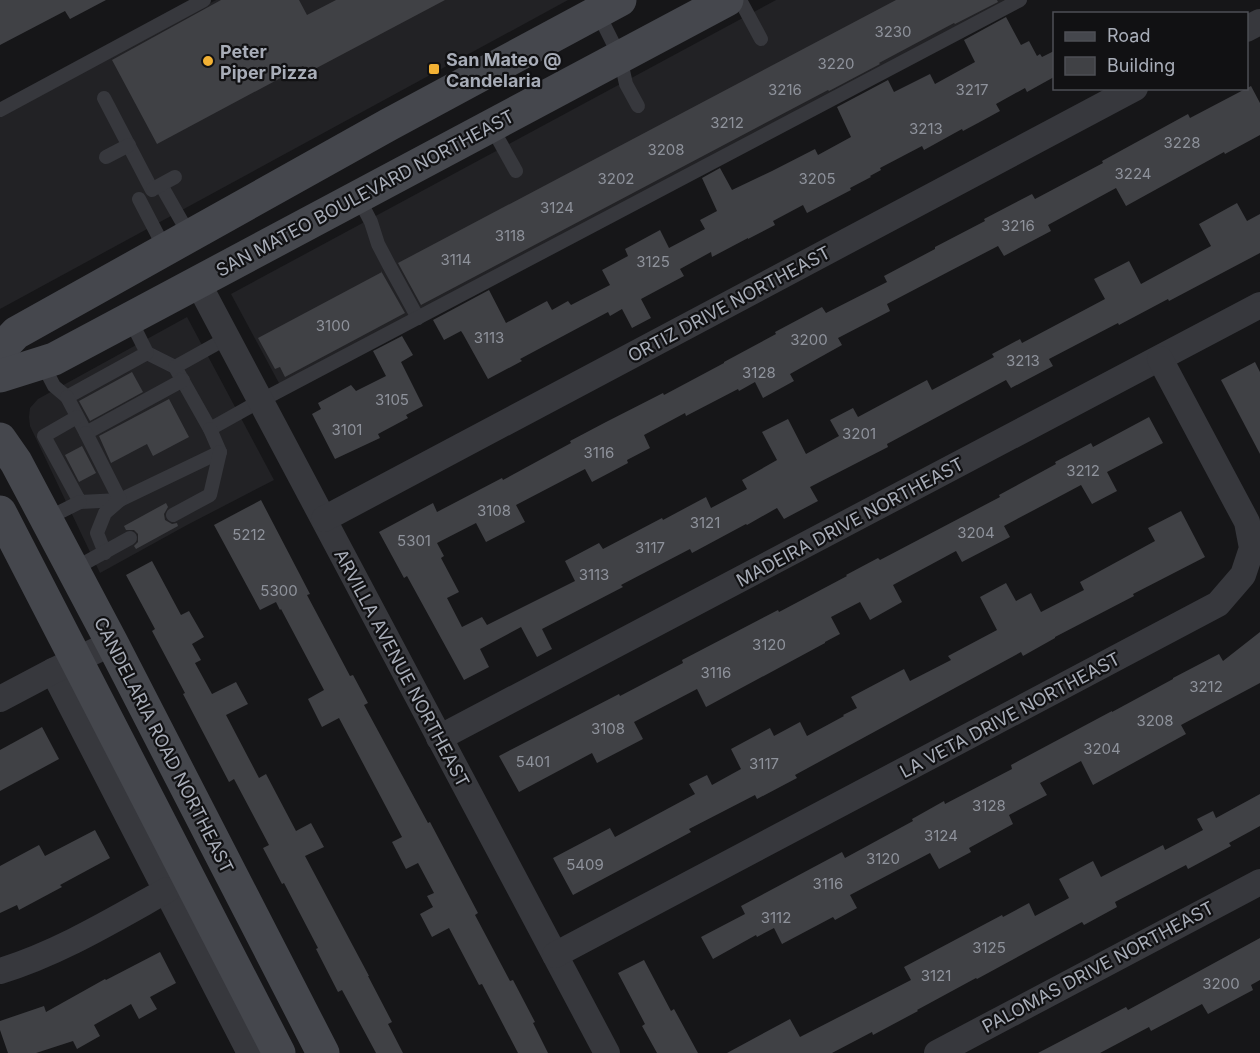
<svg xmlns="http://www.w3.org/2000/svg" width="1260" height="1053" viewBox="0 0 1260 1053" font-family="Inter,sans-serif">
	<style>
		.built { fill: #222225 }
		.building { fill: #404145 }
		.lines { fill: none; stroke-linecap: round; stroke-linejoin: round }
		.service { stroke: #37383d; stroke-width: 14 }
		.minor { stroke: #37383d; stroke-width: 26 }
		.secondary { stroke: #45474d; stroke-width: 33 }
		.poi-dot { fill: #f2b134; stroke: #111113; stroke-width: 2 }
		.labels { text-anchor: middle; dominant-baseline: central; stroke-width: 4.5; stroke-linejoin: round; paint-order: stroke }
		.number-label { font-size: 15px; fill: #8e929b }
		.poi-label { font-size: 18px; font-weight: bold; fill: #a8adb8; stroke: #111113; text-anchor: start }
		.street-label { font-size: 18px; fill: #a8adb8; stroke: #111113 }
	</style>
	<rect width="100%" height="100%" fill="#161618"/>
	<g class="built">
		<polygon points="216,0 568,0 0,309 0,117"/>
		<polygon points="776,0 1011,0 280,385 231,294"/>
		<polygon points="187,317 274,480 187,525 100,573 30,426 29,417 30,408 38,399"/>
	</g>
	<g class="building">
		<polygon points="0,0 106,0 70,19 65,11 0,45"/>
		<polygon points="221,0 299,0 307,15 336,0 445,0 309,72 303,66 157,144 112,60"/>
		<polygon points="896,0 997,0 998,2 955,24 954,23 879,63 880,64 829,91 828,90 421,305 398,263"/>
		<polygon points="1006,17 1021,45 1029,41 1037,56 1040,54 1042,57 1054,51 1054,77 1027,92 1025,88 996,104 1000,111 978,123 963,131 962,129 924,150 922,146 880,168 881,170 870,176 871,177 850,188 851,190 807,213 803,205 773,221 775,225 748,239 748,238 712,257 711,252 680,269 684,276 641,299 651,318 632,328 622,309 610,316 608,312 520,359 522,361 488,379 463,334 461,331 444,340 433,320 489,290 506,323 547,301 552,310 568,301 571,305 610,285 602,270 628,256 625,249 660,230 669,248 705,229 700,220 717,211 702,178 720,168 732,190 772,171 815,149 818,155 851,137 837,107 888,80 894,92 930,74 935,84 975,62 964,40"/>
		<polygon points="1251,86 1260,103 1260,135 1225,154 1224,152 1126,206 1116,188 1048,225 1051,231 1004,256 998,246 948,272 887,304 890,311 838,338 842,345 790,374 794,381 763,398 755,382 739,391 738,389 686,416 685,413 644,435 650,448 627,460 628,463 592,482 585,469 516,505 525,522 486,542 476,523 437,543 444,556 441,558 459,592 447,598 462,627 482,617 487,625 575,581 565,561 599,543 603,549 662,518 663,520 706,497 711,508 747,489 742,480 777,460 762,432 788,419 806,454 839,436 830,420 853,408 858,417 927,380 932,390 994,357 992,354 1020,339 1022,343 1105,299 1094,279 1129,261 1141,284 1211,246 1199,224 1237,203 1247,221 1260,214 1260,253 1169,301 1168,299 1119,325 1118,323 1049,359 1053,366 1011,388 1006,380 887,444 888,447 810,487 818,501 784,519 777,508 747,525 746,524 692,553 690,549 621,585 623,587 542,629 552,649 537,657 521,627 480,649 489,667 464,680 407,576 404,578 379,532 433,503 437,512 502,478 503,480 571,443 570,441 606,422 663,393 664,395 724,363 724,362 776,334 775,332 822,307 826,313 887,282 884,276 935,249 935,247 985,221 984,219 1032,194 1035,199 1103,163 1102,161 1188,114 1190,118"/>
		<polygon points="381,271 405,313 285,377 280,367 275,369 258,338 382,272"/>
		<polygon points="402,336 413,355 401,362 423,406 406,415 408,418 378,434 380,438 335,459 312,414 321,409 318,403 351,385 356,391 386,376 373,351"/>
		<polygon points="1255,362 1260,372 1260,454 1221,380"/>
		<polygon points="132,372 143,392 90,421 79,401"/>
		<polygon points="169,399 189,437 153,456 147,444 111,463 99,436"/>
		<polygon points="1149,417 1163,443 1107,472 1117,491 1092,504 1081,485 1004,526 1010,537 962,562 956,551 893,585 902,602 870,620 860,602 831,617 840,634 825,642 825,643 706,707 697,689 634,722 643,739 597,763 592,753 519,792 499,756 619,694 620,696 683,663 682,660 778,610 779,612 847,576 846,575 878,558 880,560 1000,497 999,495 1056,464 1055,462 1091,443 1093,447"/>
		<polygon points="82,446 96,473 79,482 65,455"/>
		<polygon points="261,500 310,594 307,595 350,676 353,675 368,703 364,705 428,823 430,822 478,913 475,915 510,981 513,980 535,1022 533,1023 548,1053 518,1053 482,984 479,985 449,928 432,937 420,914 433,907 427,896 434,893 418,863 406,869 392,842 402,837 339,718 322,727 308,699 324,690 281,609 280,610 276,602 260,610 214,525"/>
		<polygon points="166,503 168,507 164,514 165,520 172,524 177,523 178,526 136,549 134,546 138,542 138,534 134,530 126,530 124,526"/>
		<polygon points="1181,511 1205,557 1133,594 1134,596 1055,637 1055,638 1023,656 1021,652 953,689 795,775 797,778 757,799 755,795 689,829 691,832 573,895 553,858 610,828 615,837 695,794 689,784 707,775 712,785 741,769 731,749 770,728 774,736 800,722 807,736 844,716 843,715 857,708 851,697 904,669 910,681 951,660 948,656 997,630 980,597 1006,583 1016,601 1031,593 1041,612 1084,590 1080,582 1155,541 1148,528"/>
		<polygon points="152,561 181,615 189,611 204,637 192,644 201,660 195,663 212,694 236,682 248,704 226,715 259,778 266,774 296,831 311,823 324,847 305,856 369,976 368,976 392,1022 388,1024 403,1053 376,1053 342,990 338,992 316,949 318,948 284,883 282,884 263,848 269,845 234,779 229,782 183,694 185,693 152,631 155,629 126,575"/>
		<polygon points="1260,632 1260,683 1181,725 1186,734 1093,785 1081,761 1040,783 1047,795 1009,815 1013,824 969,848 971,852 939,869 930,853 850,895 857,908 835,920 833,917 782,944 774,928 757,937 756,935 713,959 701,937 745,914 741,906 842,852 845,858 913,821 912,819 944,801 945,804 1012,769 1011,765 1112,711 1112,712 1173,679 1173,678 1219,654 1223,661"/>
		<polygon points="42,727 59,759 0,791 0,750"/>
		<polygon points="1260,794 1260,826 1229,843 1231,846 1188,869 1186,865 1115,902 1117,907 1084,925 1082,922 977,979 976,978 917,1010 918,1011 873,1035 872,1032 832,1053 727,1053 790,1019 800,1037 911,980 904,967 1002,915 1003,917 1029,903 1035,916 1069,898 1059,879 1093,861 1101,877 1163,845 1165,850 1203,830 1197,819 1213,811 1216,818"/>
		<polygon points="95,830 110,858 60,885 62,887 19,910 17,905 0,913 0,866 39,845 45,856"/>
		<polygon points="1260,938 1260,980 1251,985 1253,990 1208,1014 1202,1004 1151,1031 1149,1027 1100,1053 1038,1053 1126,1007 1128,1010"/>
		<polygon points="160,952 176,983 150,997 157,1009 139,1019 131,1004 94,1025 100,1036 77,1049 73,1041 36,1053 8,1053 0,1030 0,1021 44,1006 46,1012 105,979 106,980"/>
		<polygon points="644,960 671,1011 674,1009 698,1053 657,1053 642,1026 645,1024 618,973"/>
	</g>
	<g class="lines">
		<g class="service">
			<polyline points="740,0 761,39"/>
			<polyline points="597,11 620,57 626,84 638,106"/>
			<polyline points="104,98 152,190"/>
			<polyline points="0,110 204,0"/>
			<polyline points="491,126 516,171"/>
			<polyline points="106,157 129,145"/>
			<polyline points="161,185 190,236"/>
			<polyline points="153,189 175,177"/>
			<polyline points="358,197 371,222 378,244 389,265 418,318"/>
			<polyline points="139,199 165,249"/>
			<polyline points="147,353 175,367 210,429 260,401 1020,0"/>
			<polyline points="42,363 54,386 67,397 147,353 130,319"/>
			<polyline points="175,367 227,338"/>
			<polyline points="67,397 86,433 183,380"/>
			<polyline points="77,417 44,436 80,502 120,500 220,452 210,429"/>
			<polyline points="86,433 120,500 105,513 97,533 105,553"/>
			<polyline points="173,515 210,495 220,452"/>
			<polyline points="46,519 80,502"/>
			<polyline points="72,570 130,538"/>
		</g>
		<g class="minor">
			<polyline points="1246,29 1260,22"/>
			<polyline points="198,283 607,1053"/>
			<polyline points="324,519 1135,88"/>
			<polyline points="53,671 250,1053"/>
			<polyline points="0,699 53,671 112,643"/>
			<polyline points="439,738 1260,305"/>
			<polyline points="555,955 1218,604 1243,575 1252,548 1247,522 1160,359"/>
			<path d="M0 971C59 953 113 920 167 890"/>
			<polyline points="937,1053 1260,882"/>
		</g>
		<g class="secondary">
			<polyline points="0,350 16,333 388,125 620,0"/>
			<polyline points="0,376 54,359 727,0"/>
			<polyline points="0,439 16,462 112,643 323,1053"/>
			<polyline points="0,512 279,1053"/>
		</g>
	</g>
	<g class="poi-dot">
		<circle cx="208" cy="61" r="6"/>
		<rect x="428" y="63" width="12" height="12" rx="3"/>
	</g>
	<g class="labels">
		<g class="number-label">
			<text x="893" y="31">3230</text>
			<text x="836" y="63">3220</text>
			<text x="785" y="89">3216</text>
			<text x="972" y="89">3217</text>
			<text x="727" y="122">3212</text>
			<text x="926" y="128">3213</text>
			<text x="1182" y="142">3228</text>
			<text x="666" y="149">3208</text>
			<text x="1133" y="173">3224</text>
			<text x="616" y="178">3202</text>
			<text x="817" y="178">3205</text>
			<text x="557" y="207">3124</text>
			<text x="1018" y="225">3216</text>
			<text x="510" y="235">3118</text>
			<text x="456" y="259">3114</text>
			<text x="653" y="261">3125</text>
			<text x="333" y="325">3100</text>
			<text x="489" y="337">3113</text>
			<text x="809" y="339">3200</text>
			<text x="1023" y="360">3213</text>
			<text x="759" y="372">3128</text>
			<text x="392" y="399">3105</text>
			<text x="347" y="429">3101</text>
			<text x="859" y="433">3201</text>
			<text x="599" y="452">3116</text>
			<text x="1083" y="470">3212</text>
			<text x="494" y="510">3108</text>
			<text x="705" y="522">3121</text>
			<text x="976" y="532">3204</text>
			<text x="249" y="534">5212</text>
			<text x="414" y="540">5301</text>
			<text x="650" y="547">3117</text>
			<text x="594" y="574">3113</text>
			<text x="279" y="590">5300</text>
			<text x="769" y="644">3120</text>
			<text x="716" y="672">3116</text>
			<text x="1206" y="686">3212</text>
			<text x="1155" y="720">3208</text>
			<text x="608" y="728">3108</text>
			<text x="1102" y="748">3204</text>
			<text x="533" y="761">5401</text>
			<text x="764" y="763">3117</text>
			<text x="989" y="805">3128</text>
			<text x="941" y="835">3124</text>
			<text x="883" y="858">3120</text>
			<text x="585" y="864">5409</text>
			<text x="828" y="883">3116</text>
			<text x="776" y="917">3112</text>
			<text x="989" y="947">3125</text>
			<text x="936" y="975">3121</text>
			<text x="1221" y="983">3200</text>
		</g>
		<g class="poi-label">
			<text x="220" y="51">Peter<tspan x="220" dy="21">Piper Pizza</tspan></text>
			<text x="446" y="59">San Mateo @<tspan x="446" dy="21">Candelaria</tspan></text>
		</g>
		<g class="street-label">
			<text transform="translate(365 193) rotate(-28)">SAN MATEO BOULEVARD NORTHEAST</text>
			<text transform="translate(729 304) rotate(-28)">ORTIZ DRIVE NORTHEAST</text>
			<text transform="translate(850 522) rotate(-28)">MADEIRA DRIVE NORTHEAST</text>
			<text transform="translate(402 668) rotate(62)">ARVILLA AVENUE NORTHEAST</text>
			<text transform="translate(1010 715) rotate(-28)">LA VETA DRIVE NORTHEAST</text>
			<text transform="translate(164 745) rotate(63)">CANDELARIA ROAD NORTHEAST</text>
			<text transform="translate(1098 967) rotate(-28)">PALOMAS DRIVE NORTHEAST</text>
		</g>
	</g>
	<rect x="1053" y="12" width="195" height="78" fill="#111113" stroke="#4d4f55" stroke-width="1.5"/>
	<rect x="1065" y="32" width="30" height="9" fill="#45474d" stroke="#4d4f55" stroke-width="1.5"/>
	<text x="1107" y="42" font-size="18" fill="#a8adb8">Road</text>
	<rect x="1065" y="57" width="30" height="18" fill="#404145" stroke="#4d4f55" stroke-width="1.5"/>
	<text x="1107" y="72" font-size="18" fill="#a8adb8">Building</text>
</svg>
